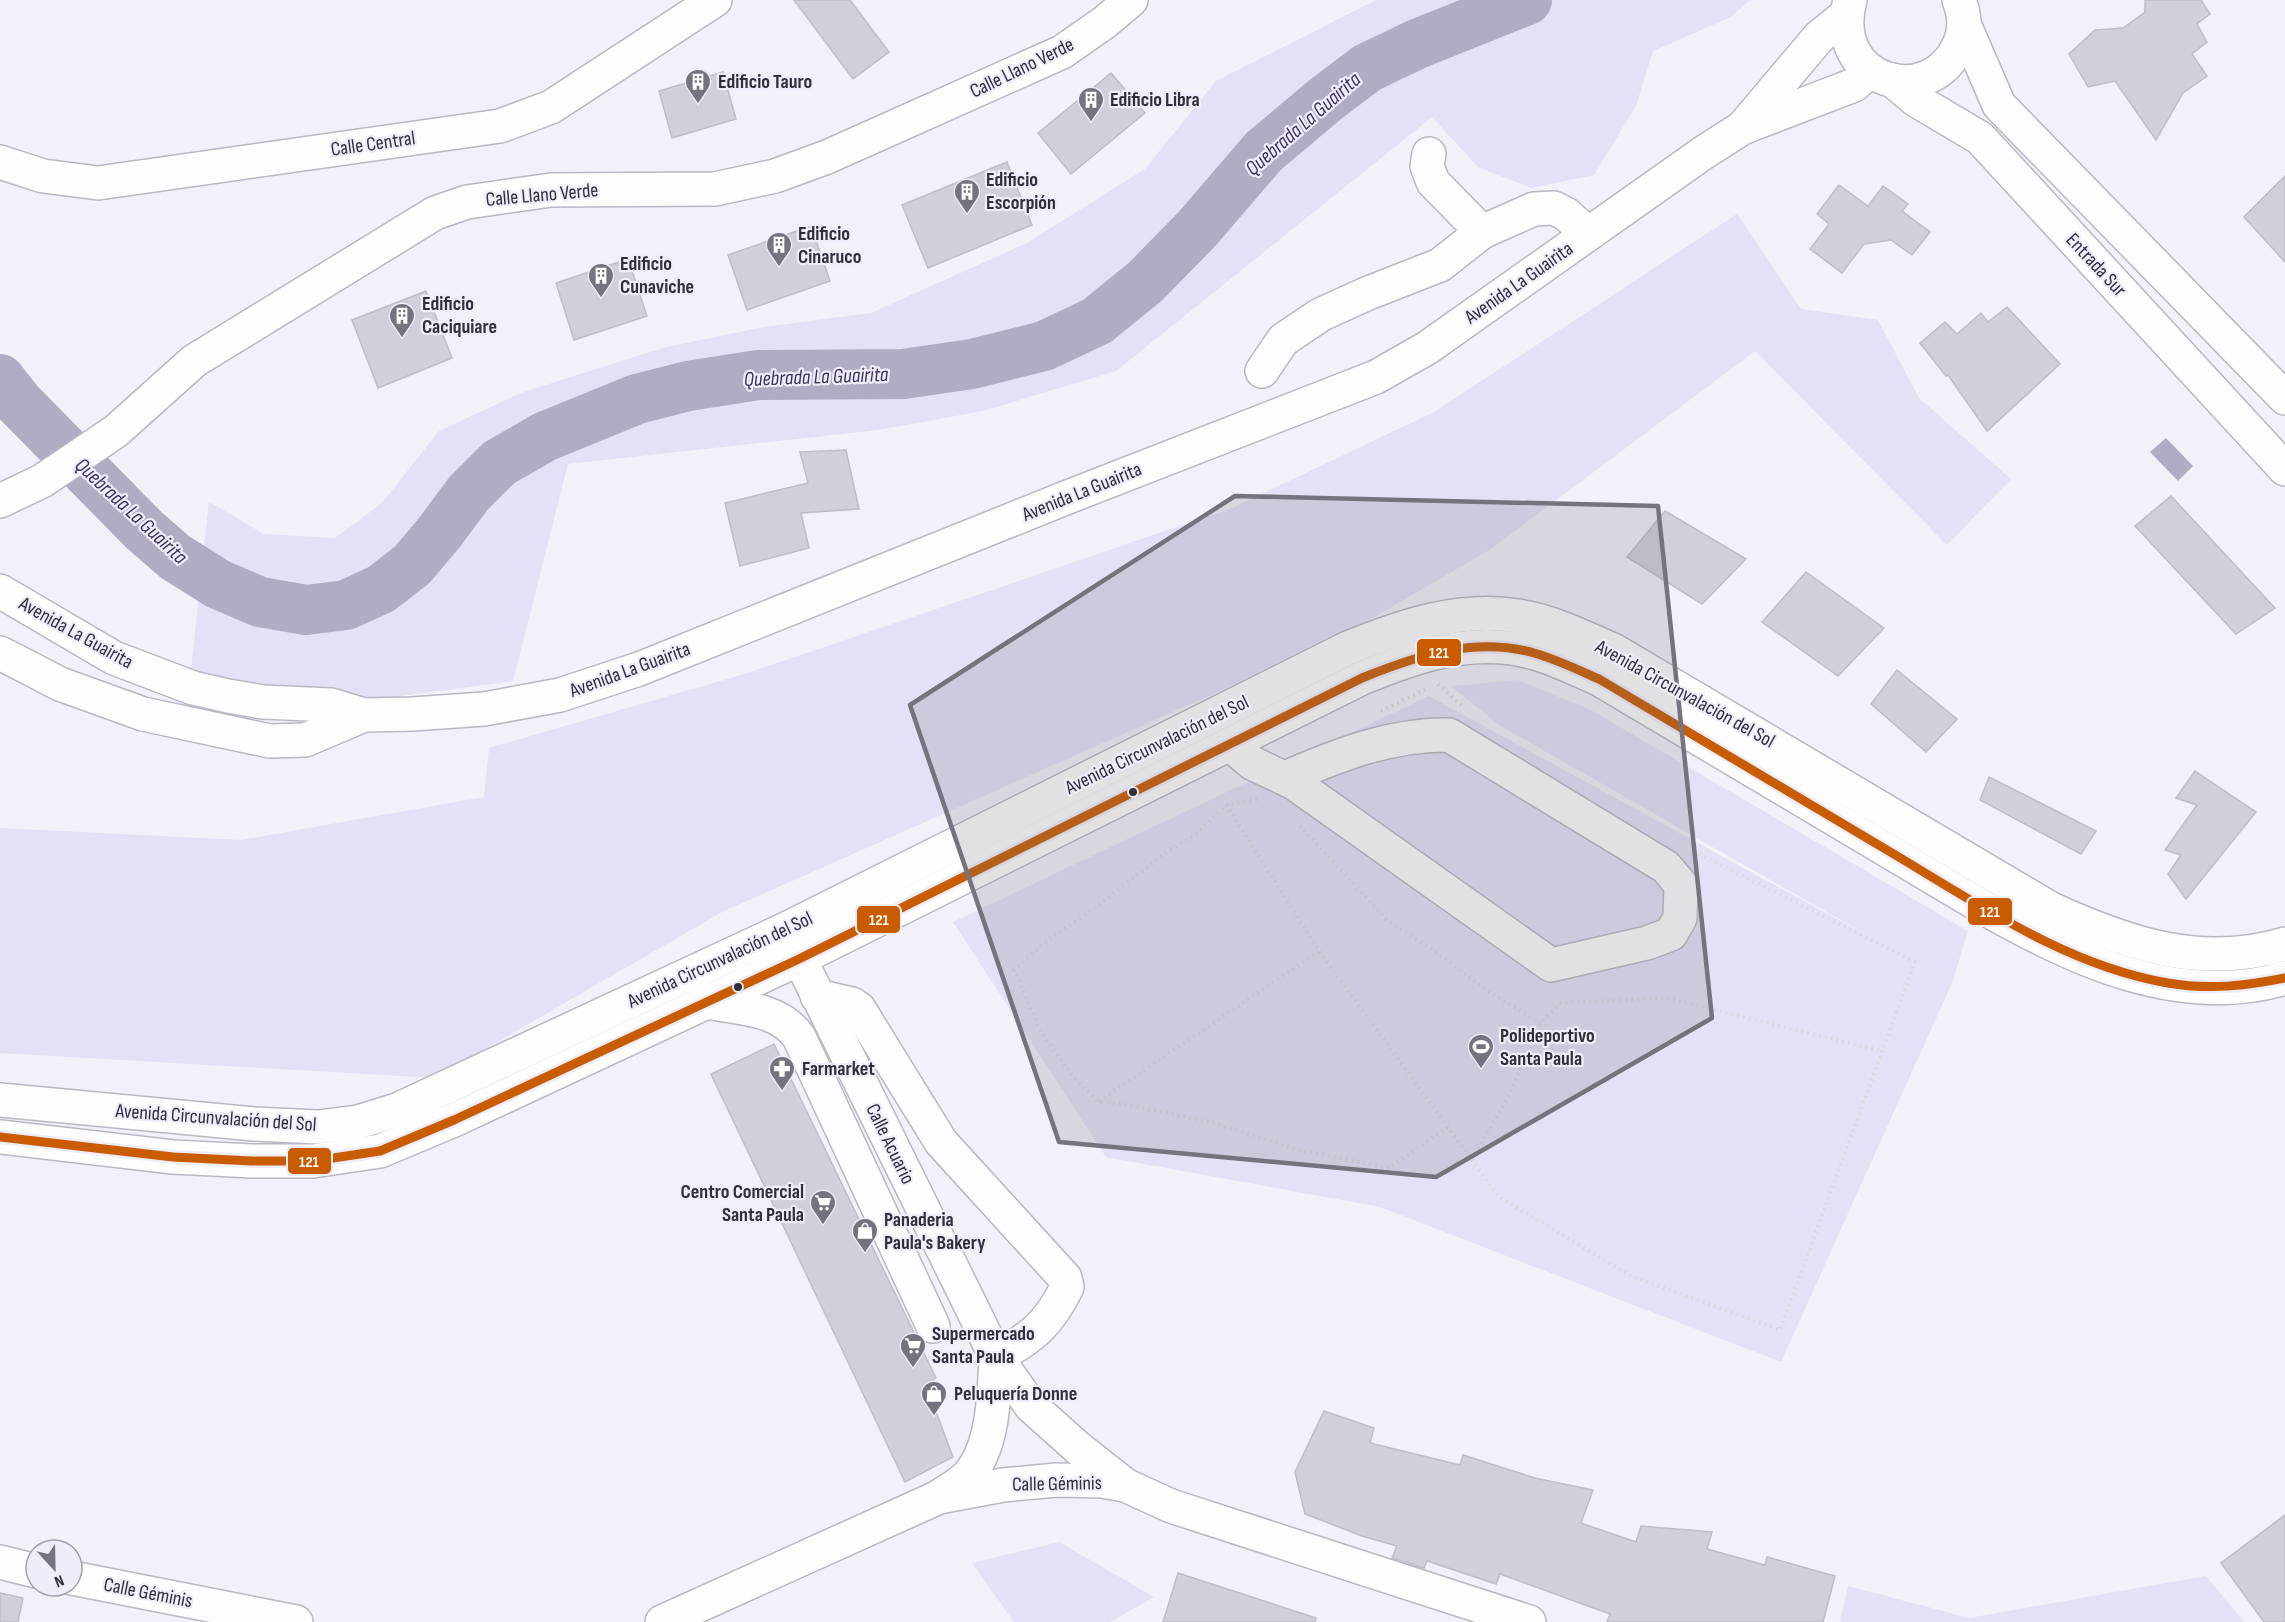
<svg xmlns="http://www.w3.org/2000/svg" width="2285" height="1622" viewBox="0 0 2285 1622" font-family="'Sofia Sans Condensed',sans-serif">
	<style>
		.green { fill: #e4e0f5 }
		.water { fill: #b1acc4 }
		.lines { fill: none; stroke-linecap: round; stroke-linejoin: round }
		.river { stroke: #b1acc4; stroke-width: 50 }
		.building { fill: #d1cfd9; stroke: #bfbdc8; stroke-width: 1.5 }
		.minor-casing { stroke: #bab7c2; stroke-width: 36 }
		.path { stroke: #d8d8da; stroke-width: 4; stroke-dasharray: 1.5 4.5; stroke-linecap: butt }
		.minor { stroke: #fdfdfe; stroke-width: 33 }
		.bus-1-casing { stroke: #f0edfb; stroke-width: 14 }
		.bus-1 { stroke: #c95b00; stroke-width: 9 }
		.marked { fill: #75737e; fill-opacity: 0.2; stroke: #75737e; stroke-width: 4.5; stroke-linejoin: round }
		.bus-dot { fill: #322f3d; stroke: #f0edfb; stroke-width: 2 }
		.labels { text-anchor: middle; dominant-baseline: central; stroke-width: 4.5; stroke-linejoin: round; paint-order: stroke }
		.street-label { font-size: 20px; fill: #322f3d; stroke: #f0edfb }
		.poi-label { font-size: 20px; font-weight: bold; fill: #322f3d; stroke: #f0edfb; text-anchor: start }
		.water-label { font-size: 21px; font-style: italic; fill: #3d315e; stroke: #f0edfb }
		.line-badge { stroke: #f0edfb; stroke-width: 2 }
		.badge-label { font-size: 16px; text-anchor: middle; font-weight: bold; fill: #fff }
	</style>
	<rect width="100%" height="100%" fill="#f2f0f8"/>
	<g class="green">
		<polygon points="1376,0 1750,0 1731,17 1653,51 1636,106 1594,175 1531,188 1478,167 1432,117 1116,371 983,411 878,430 568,464 513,681 340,704 189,689 209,502 264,534 335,538 382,503 439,431 521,393 662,348 764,327 871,313 1027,243 1145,169 1216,81"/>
		<polygon points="1737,214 1801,309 1878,320 1919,398 2011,479 1947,545 1755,351 1491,549 1335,640 722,912 435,1078 0,1053 0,828 242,840 484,797 489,748 748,673 1230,509 1434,412"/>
		<polygon points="1518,680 1591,710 1968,931 1952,983 1781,1362 1380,1207 1106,1157 953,922 1429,696 1879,942 1499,725 1451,686"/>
		<polygon points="1059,1542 1154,1597 1110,1622 1014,1622 972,1563"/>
		<polygon points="2206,1576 2244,1622 1840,1622 1848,1586 1969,1618"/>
	</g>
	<polygon class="water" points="2166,438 2193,466 2178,481 2150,452"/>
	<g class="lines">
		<polyline class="river" points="0,379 18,402 144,530 175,557 218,584 260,602 306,610 346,605 381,589 412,565 439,533 468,494 499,463 544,437 637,399 688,386 758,375 903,374 972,364 1044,346 1097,321 1145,282 1197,229 1264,151 1326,99 1367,68 1417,44 1527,0"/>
	</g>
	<g class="building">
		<polygon points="794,0 850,0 889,52 853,79"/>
		<polygon points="2145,0 2201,0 2210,14 2197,24 2207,42 2192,54 2207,76 2183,93 2156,140 2115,81 2088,87 2069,54 2095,30 2123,28 2145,12"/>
		<polygon points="723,72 736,119 672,138 659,91"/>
		<polygon points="1111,73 1145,113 1071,174 1038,133"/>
		<polygon points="1007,162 1032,225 928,268 902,205"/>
		<polygon points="2285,176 2285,262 2244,217"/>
		<polygon points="1839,185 1868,206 1883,186 1908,204 1902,211 1930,232 1912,255 1891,240 1864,244 1842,273 1810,249 1829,224 1817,214"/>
		<polygon points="811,226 830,281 747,310 728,255"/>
		<polygon points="628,259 647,316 574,340 556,283"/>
		<polygon points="426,291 452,358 378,388 352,320"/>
		<polygon points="2007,307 2060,364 1987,431 1948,375 1946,376 1920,343 1945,322 1957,334 1981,313 1988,322"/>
		<polygon points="846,450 859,509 801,513 809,548 740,566 725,503 808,483 800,452"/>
		<polygon points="2171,496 2275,608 2236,634 2135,526"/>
		<polygon points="1665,511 1746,559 1702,604 1627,557"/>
		<polygon points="1806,572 1884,628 1838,676 1762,622"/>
		<polygon points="1897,670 1957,719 1926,752 1871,704"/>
		<polygon points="2195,771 2256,812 2186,899 2168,874 2181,855 2165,850 2197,805 2176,798"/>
		<polygon points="1989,777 2096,831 2081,854 1980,800"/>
		<polygon points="774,1044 936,1378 926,1385 953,1457 905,1482 711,1074"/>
		<polygon points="1324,1411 1374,1428 1370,1443 1460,1465 1463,1455 1535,1478 1593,1490 1581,1523 1636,1542 1641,1526 1712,1532 1707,1549 1765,1565 1767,1557 1835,1576 1823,1622 1607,1622 1610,1614 1500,1574 1496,1584 1427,1561 1424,1568 1392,1558 1397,1546 1362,1536 1305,1514 1295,1472"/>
		<polygon points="2285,1515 2285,1622 2264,1622 2221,1563"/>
		<polygon points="1178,1573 1316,1618 1315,1622 1163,1622"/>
		<polygon points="0,1593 23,1598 18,1622 0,1622"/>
	</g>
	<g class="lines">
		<defs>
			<g id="minor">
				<path d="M1850 0C1828 83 1930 111 1959 45 1966 30 1965 15 1959 0"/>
				<polyline points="1964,24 1999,105 2285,398"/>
				<polyline points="1892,80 1916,100 1980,138 2285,469"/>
				<polyline points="1743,127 1819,37 1846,15"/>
				<polyline points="1429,154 1427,166 1433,182 1482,232"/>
				<polyline points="0,162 43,176 98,183 500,126 551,107 715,0"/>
				<polyline points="1262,371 1283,340 1320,315 1366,294 1440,265 1482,232 1534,209 1554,208 1566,214 1588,234"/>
				<polyline points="0,501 42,481 116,431 194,361 435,213 467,202 551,190 715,189 775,176 827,157 1062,52 1105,22 1131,0"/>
				<polyline points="0,591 114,658 193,688 228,696 263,702 331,705 364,715 413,714 484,709 560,695 639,669 1073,495 1376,377 1427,348 1703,153 1742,128 1854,85 1870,71"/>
				<polyline points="0,653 60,684 143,714 270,741 305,740 364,715"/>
				<path d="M1231 745 1252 763 1294 783 1551 965 1647 943 1671 934 1680 918 1681 885 1666 867 1449 735C1391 734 1338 755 1285 778"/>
				<polyline points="790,939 996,1357 1031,1406 1078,1448 1125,1485"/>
				<path d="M817 996 852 1004 859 1009 941 1142 1065 1278 1067 1287C1049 1324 1032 1338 996 1357 994 1395 994 1448 967 1477 960 1484 949 1490 940 1496"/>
				<path d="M706 1002C739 1008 779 1008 799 1037L933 1326"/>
				<path d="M0 1100 254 1124 318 1127 358 1122 397 1110 786 929 1348 648C1402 626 1460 606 1518 616 1551 621 1583 637 1613 650L2051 909C2128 944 2200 969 2285 944"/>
				<path d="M0 1137 173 1157 252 1161H313L380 1151 454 1120 799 959 1362 678C1410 658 1459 641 1511 648 1542 652 1571 667 1599 679L1986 909C2075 960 2181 1009 2285 978"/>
				<polyline points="0,1562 36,1571"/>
				<polyline points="72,1578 296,1622"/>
				<polyline points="662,1622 939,1497 1003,1485 1057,1480 1102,1481 1125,1485 1171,1506 1529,1622"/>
			</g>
		</defs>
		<use href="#minor" class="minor-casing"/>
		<g class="path">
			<polyline points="1438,684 1463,707"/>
			<polyline points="1381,711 1428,688"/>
			<polyline points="1257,799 1226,805 1196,834 1165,853 1095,908 1048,940 1014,970 1041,1032 1072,1075 1098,1102 1124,1104 1213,1123 1299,1150 1389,1168 1448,1127"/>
			<polyline points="1226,805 1319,951 1499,1197 1631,1276 1780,1330 1915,962 1695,852"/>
			<polyline points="1300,826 1388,921 1440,955 1482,987 1540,1023"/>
			<polyline points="1099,1101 1319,951"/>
			<polyline points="1472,1159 1510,1093 1540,1023 1561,1003 1666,998 1882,1051"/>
		</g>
		<use href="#minor" class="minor"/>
		<defs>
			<path id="bus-1" d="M0 1137 173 1157 252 1161H313L380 1151 454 1120 799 959 1362 678C1416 656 1475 636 1534 653 1556 659 1578 670 1599 679 1695 736 1791 793 1887 850 1975 902 2066 966 2168 983 2208 990 2246 986 2285 978"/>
		</defs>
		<use href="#bus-1" class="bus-1-casing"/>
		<use href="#bus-1" class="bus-1"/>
	</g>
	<path class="marked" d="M1235 496 1658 506 1712 1018 1436 1177 1059 1142 910 705Z"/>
	<defs>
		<symbol id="building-pin" viewBox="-11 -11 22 30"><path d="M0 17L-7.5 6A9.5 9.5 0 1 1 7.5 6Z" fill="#75737e" stroke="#f0edfb"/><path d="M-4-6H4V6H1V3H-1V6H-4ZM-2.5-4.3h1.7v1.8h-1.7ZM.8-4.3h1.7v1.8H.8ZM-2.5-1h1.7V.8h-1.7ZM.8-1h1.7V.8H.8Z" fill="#fff"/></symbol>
		<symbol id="stadium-pin" viewBox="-11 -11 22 30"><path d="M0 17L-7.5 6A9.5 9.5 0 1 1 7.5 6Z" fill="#75737e" stroke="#f0edfb"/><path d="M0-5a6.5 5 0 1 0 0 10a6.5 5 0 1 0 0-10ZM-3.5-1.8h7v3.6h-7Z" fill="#fff"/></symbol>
		<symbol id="pharmacy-pin" viewBox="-11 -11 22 30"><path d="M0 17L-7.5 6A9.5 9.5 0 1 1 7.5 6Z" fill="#75737e" stroke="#f0edfb"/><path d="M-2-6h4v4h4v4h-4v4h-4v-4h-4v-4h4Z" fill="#fff"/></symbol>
		<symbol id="supermarket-pin" viewBox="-11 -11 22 30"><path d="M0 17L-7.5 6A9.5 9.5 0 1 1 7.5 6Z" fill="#75737e" stroke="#f0edfb"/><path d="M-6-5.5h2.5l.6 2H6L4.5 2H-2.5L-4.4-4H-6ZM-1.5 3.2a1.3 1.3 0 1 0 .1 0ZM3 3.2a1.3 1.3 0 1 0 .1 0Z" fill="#fff"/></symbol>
		<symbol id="shop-pin" viewBox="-11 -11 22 30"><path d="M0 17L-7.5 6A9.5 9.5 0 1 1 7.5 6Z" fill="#75737e" stroke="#f0edfb"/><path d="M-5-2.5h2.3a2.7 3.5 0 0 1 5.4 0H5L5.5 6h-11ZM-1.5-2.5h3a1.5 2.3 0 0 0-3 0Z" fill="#fff"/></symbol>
	</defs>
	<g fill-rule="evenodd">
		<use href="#building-pin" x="683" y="67" width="30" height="40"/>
		<use href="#building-pin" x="1076" y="85" width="30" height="40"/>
		<use href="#building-pin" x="952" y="177" width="30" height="40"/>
		<use href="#building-pin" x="764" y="230" width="30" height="40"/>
		<use href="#building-pin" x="586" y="261" width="30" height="40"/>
		<use href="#building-pin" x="387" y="301" width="30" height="40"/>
		<use href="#stadium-pin" x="1466" y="1032" width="30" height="40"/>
		<use href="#pharmacy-pin" x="767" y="1054" width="30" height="40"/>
		<use href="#supermarket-pin" x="808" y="1188" width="30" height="40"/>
		<use href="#shop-pin" x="850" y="1216" width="30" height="40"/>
		<use href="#supermarket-pin" x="898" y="1331" width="30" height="40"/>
		<use href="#shop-pin" x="919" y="1379" width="30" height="40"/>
	</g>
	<g class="bus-dot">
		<circle cx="1133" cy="792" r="5"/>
		<circle cx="738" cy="987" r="5"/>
	</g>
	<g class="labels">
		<g class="street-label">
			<text transform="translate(1022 68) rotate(-26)">Calle Llano Verde</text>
			<text transform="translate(373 144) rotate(-8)">Calle Central</text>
			<text transform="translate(542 195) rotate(-5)">Calle Llano Verde</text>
			<text transform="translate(2096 265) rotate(47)">Entrada Sur</text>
			<text transform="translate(1519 283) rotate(-35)">Avenida La Guairita</text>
			<text transform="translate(1082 492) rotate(-22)">Avenida La Guairita</text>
			<text transform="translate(76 633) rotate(29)">Avenida La Guairita</text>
			<text transform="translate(630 670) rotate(-20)">Avenida La Guairita</text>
			<text transform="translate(1685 694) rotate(29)">Avenida Circunvalación del Sol</text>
			<text transform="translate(1157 745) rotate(-26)">Avenida Circunvalación del Sol</text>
			<text transform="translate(720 960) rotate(-25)">Avenida Circunvalación del Sol</text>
			<text transform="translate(216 1118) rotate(4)">Avenida Circunvalación del Sol</text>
			<text transform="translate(890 1144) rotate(64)">Calle Acuario</text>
			<text transform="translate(1057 1484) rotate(-1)">Calle Géminis</text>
			<text transform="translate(148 1593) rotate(11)">Calle Géminis</text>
		</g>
		<g class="poi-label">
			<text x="718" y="82">Edificio Tauro</text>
			<text x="1110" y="100">Edificio Libra</text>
			<text x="986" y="180">Edificio<tspan x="986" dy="23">Escorpión</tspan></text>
			<text x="798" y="234">Edificio<tspan x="798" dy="23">Cinaruco</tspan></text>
			<text x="620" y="264">Edificio<tspan x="620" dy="23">Cunaviche</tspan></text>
			<text x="422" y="304">Edificio<tspan x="422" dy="23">Caciquiare</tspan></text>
			<text x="1500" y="1036">Polideportivo<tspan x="1500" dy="23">Santa Paula</tspan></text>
			<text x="802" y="1069">Farmarket</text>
			<text x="804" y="1192" text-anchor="end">Centro Comercial<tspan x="804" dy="23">Santa Paula</tspan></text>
			<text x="884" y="1220">Panaderia<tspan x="884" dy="23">Paula's Bakery</tspan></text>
			<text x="932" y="1334">Supermercado<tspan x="932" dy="23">Santa Paula</tspan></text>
			<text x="954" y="1394">Peluquería Donne</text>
		</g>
		<g class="water-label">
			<text transform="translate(1303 124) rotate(-41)">Quebrada La Guairita</text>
			<text transform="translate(816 377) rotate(-2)">Quebrada La Guairita</text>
			<text transform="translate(131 511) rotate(43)">Quebrada La Guairita</text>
		</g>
	</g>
	<g class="line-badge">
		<rect x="1416" y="638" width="46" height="29" rx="6" fill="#c95b00"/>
		<rect x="1967" y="897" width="46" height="29" rx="6" fill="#c95b00"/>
		<rect x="856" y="905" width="45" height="29" rx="6" fill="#c95b00"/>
		<rect x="287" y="1147" width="45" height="28" rx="6" fill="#c95b00"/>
	</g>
	<g class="badge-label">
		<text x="1439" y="658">121</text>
		<text x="1990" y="917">121</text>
		<text x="879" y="925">121</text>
		<text x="309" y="1167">121</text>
	</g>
	<g transform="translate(54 1568) rotate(158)"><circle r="28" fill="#f0edfb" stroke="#a4a1af" stroke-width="1.5"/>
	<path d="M0-4.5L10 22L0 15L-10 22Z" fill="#75737e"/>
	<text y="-9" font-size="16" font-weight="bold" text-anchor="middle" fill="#322f3d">N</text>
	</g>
</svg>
